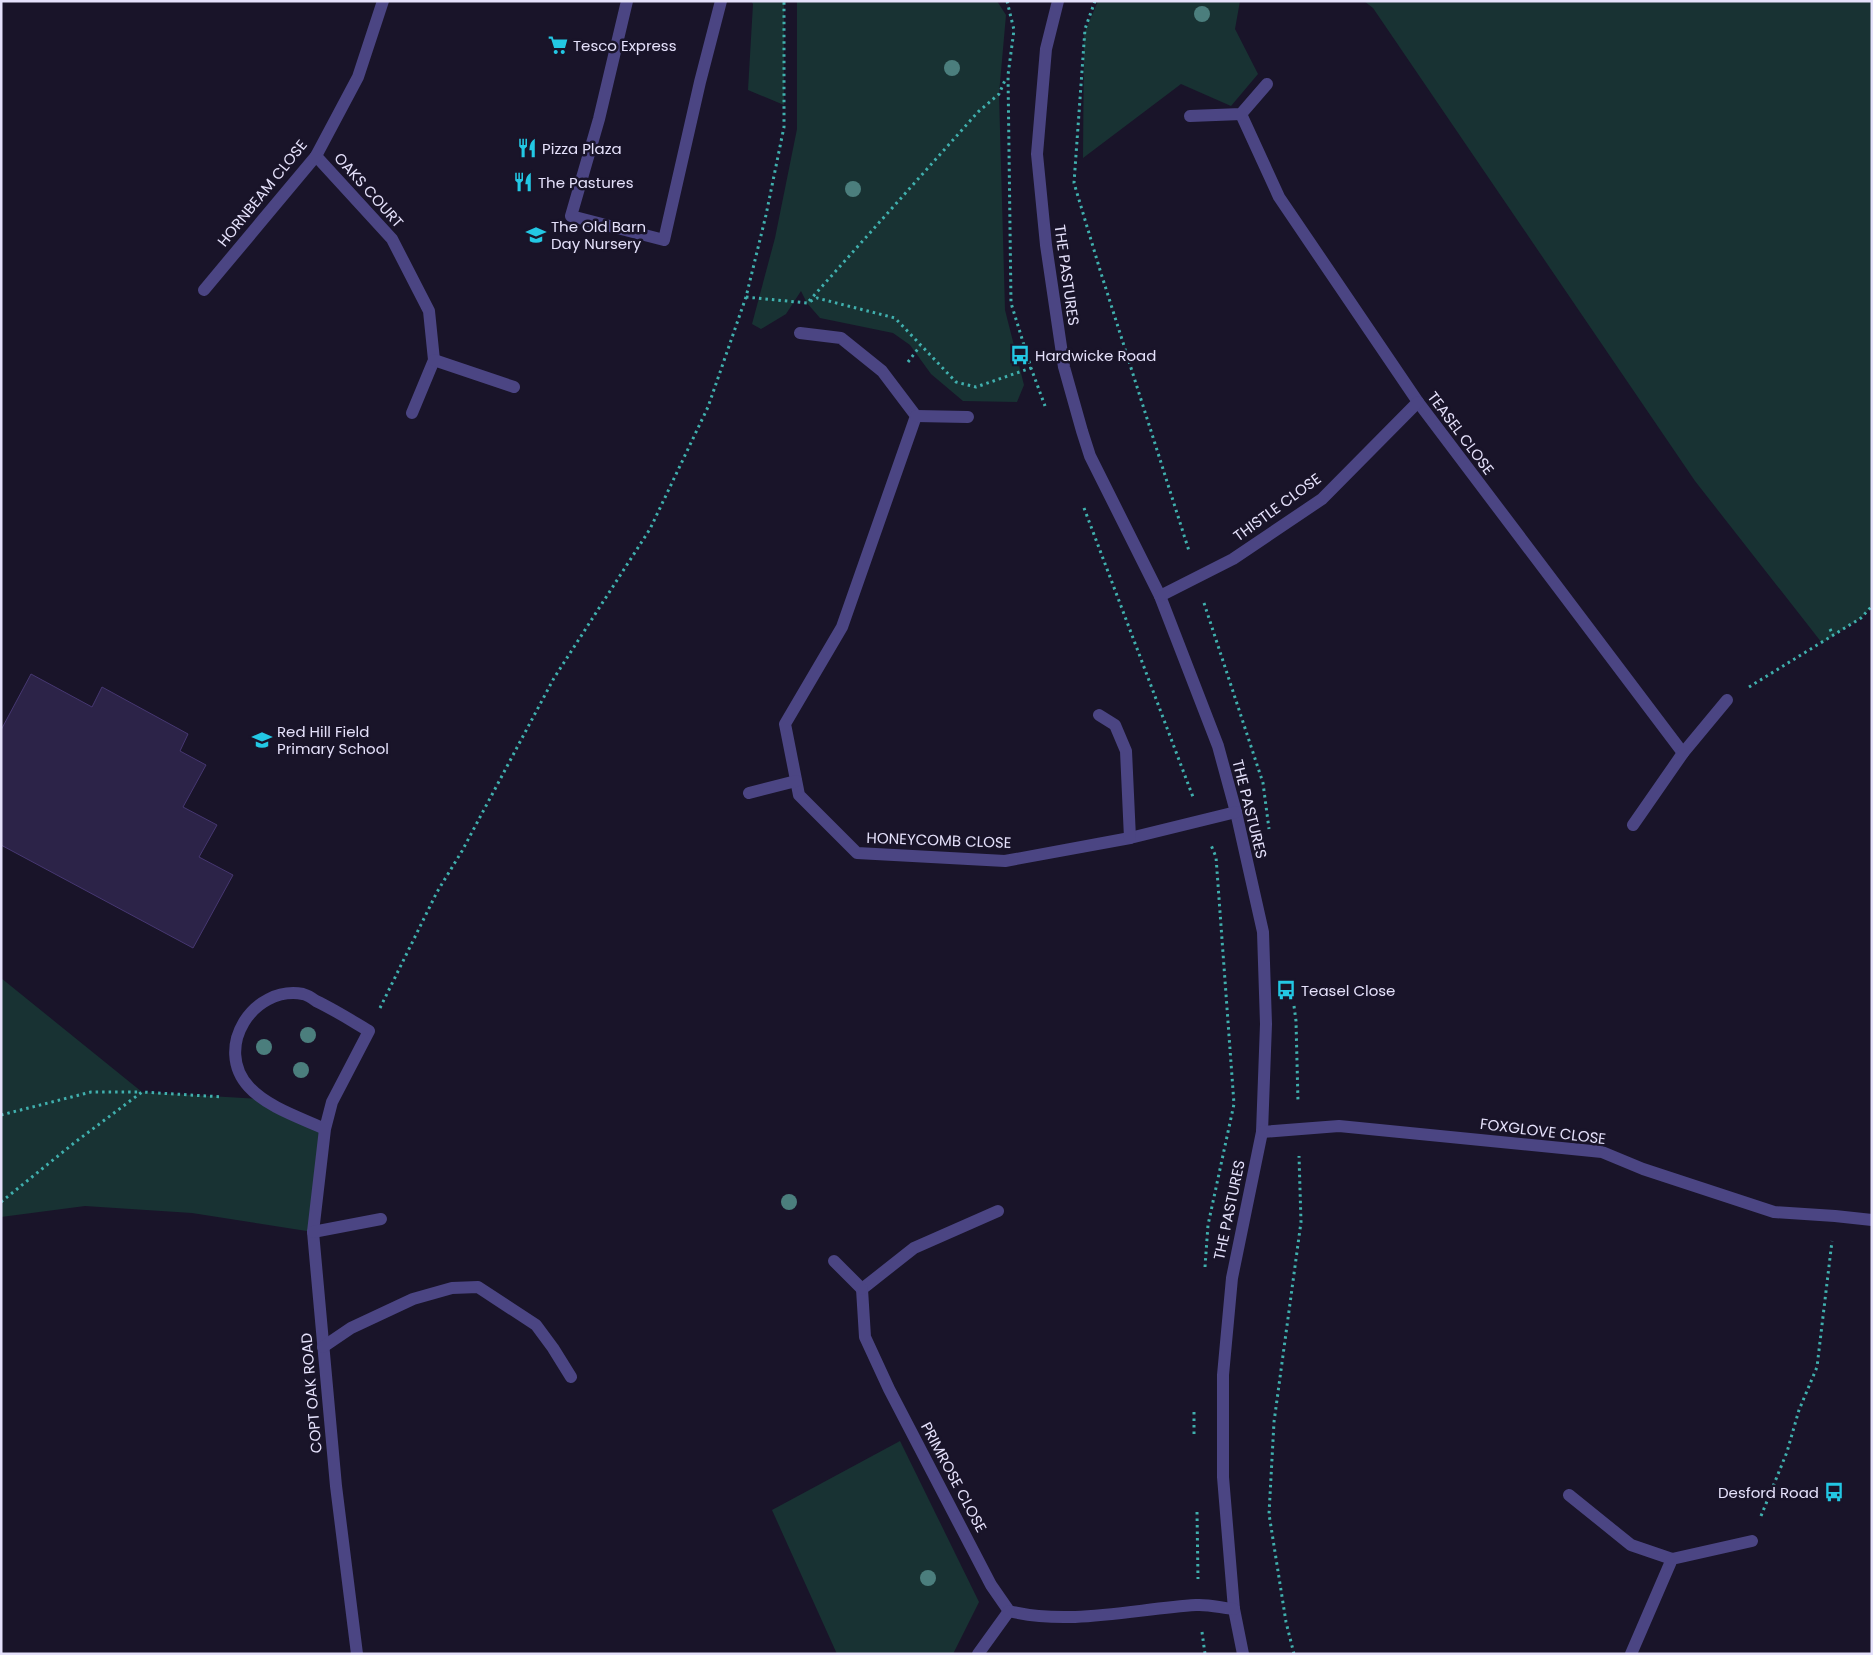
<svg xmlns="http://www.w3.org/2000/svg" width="1873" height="1655" viewBox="0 0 1873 1655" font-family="Poppins,sans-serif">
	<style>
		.green { fill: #183233 }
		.building { fill: #2c2348; stroke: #463771 }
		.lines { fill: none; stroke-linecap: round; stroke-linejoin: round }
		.path { stroke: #40b0ae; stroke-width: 3; stroke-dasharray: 2.5 4; stroke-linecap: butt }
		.minor { stroke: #4b4583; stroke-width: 12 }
		.tree { fill: #4b7e7d }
		.labels { text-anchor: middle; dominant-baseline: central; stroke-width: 5; stroke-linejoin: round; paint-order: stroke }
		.poi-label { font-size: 15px; fill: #e5e1fb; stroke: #191429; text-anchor: start }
		.street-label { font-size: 15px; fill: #e5e1fb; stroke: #191429 }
	</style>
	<rect width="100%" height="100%" fill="#191429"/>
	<g class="green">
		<polygon points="751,1 784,1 784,105 748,90 753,4"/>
		<polygon points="797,1 997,1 1006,15 999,94 1005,310 1024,385 1017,402 963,401 931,374 910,345 893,333 820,318 807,303 801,291 786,314 761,329 752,324 775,238 797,129"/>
		<polygon points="1098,1 1240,1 1235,29 1258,74 1231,106 1181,84 1083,158 1084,34"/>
		<polygon points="1364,1 1872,1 1872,606 1861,618 1822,643 1695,481 1373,8"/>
		<polygon points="1,978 142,1092 261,1099 325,1129 313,1232 192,1213 85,1206 1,1217"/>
		<polygon points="900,1441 979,1602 953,1654 837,1654 772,1510"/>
	</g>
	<polygon class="building" points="31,674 92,707 102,687 188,734 180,751 206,765 183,807 217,825 199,857 233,875 193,948 1,845 1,730"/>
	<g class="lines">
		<g class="path">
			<polyline points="1007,1 1014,30 1008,75 1011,303 1031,368 1045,406"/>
			<polyline points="1095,1 1085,29 1074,183 1100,270 1189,551"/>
			<polyline points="746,297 807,303 817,298 895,318 956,382 976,387 1031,368"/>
			<polyline points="809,301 978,112 999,94 1006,78"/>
			<polyline points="908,362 920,346"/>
			<polyline points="1084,508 1193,797"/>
			<polyline points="1204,603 1263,783 1269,829"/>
			<polyline points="1830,629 1833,635"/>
			<polyline points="1749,687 1861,618 1872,606"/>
			<polyline points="1294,1006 1296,1021 1298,1102"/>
			<polyline points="380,1008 437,892 462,851 554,678 650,529 708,407 746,297 766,215 784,127 784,1"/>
			<polyline points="1,1115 91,1092 141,1092"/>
			<polyline points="1,1202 74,1143 142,1092 223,1097"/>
			<polyline points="1205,1267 1208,1225 1234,1104 1216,857 1211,845"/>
			<polyline points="1194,1434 1194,1408"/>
			<polyline points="1197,1512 1198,1579"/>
			<polyline points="1761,1516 1787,1452 1799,1410 1817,1367 1832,1241"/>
			<polyline points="1202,1632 1205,1654"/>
			<polyline points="1294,1654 1286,1622 1269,1514 1274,1422 1301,1222 1299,1156"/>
		</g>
		<g class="minor">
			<polyline points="627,1 599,119 571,216 664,240 700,82 721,1"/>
			<polyline points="1058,1 1046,49 1037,154 1046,245 1064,367 1082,431 1090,456 1160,596 1218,746 1236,812 1263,932 1266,1024 1262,1132 1232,1278 1223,1375 1223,1477 1234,1609 1243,1654"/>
			<polyline points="1241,114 1279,197 1418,402 1683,753"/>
			<polyline points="1190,116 1241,114 1267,84"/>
			<polyline points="316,156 392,239 429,311 434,360 412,413"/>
			<polyline points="204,290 316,156 358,77 383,1"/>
			<polyline points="800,333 841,338 882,371 916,416 842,627 785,724 799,795 857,853 1005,861 1130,838 1236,812"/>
			<polyline points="434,360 514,387"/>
			<polyline points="916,416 968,417"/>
			<polyline points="1160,596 1233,559 1322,499 1418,402"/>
			<polyline points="1099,715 1115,725 1126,751 1130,838"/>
			<polyline points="749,793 796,781"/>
			<polyline points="1633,825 1683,753 1727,700"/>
			<path d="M325 1129C301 1118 267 1107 249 1087 213 1048 253 985 303 994 307 995 312 998 316 1001 335 1010 352 1021 369 1031L332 1102 325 1129 313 1232 336 1486 357 1654"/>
			<polyline points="1262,1132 1339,1126 1602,1152 1643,1169 1774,1212 1835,1216 1872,1220"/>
			<path d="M998 1211 914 1248 862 1289 865 1337 889 1389 991 1585 1009 1611C1070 1626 1134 1609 1196 1605 1208 1604 1222 1608 1234 1609"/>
			<polyline points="313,1232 381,1219"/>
			<polyline points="834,1261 862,1289"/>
			<polyline points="323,1347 351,1328 413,1299 452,1288 478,1287 536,1325 553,1348 571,1377"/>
			<polyline points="1569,1495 1631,1545 1672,1559"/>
			<polyline points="978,1654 1009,1611"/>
			<polyline points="1631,1654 1672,1559 1752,1541"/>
		</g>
	</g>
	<g class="tree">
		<circle cx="1202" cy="14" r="8"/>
		<circle cx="952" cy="68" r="8"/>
		<circle cx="853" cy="189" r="8"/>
		<circle cx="308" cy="1035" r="8"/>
		<circle cx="264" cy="1047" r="8"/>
		<circle cx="301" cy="1070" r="8"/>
		<circle cx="789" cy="1202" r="8"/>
		<circle cx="928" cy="1578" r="8"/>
	</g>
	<defs>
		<symbol id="supermarket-bare" viewBox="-9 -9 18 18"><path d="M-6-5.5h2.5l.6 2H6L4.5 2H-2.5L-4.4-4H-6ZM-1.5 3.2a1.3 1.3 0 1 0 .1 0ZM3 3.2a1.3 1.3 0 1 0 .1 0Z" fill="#23c8e4" stroke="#191429" stroke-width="2.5" paint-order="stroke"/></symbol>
		<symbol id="restaurant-bare" viewBox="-9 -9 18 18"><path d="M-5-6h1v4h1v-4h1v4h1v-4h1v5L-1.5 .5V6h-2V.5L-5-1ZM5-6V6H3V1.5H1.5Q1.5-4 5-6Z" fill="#23c8e4" stroke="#191429" stroke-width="2.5" paint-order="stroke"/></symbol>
		<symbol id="school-bare" viewBox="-9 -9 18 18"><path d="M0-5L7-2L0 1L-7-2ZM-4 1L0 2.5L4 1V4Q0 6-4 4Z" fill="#23c8e4" stroke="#191429" stroke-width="2.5" paint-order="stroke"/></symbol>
		<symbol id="bus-bare" viewBox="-9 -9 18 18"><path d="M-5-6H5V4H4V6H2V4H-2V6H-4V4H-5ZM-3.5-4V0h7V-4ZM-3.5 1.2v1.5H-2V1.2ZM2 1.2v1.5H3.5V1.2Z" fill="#23c8e4" stroke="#191429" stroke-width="2.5" paint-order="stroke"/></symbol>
	</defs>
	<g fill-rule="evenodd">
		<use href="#supermarket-bare" x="544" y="31" width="28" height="28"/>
		<use href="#restaurant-bare" x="513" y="134" width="28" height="28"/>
		<use href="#restaurant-bare" x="509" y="168" width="28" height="28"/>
		<use href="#school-bare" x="522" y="221" width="28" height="28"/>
		<use href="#bus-bare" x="1006" y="341" width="28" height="28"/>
		<use href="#school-bare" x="248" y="726" width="28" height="28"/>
		<use href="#bus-bare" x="1272" y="976" width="28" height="28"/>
		<use href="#bus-bare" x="1820" y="1478" width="28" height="28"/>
	</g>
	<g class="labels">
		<g class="poi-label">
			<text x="573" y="45">Tesco Express</text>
			<text x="542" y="148">Pizza Plaza</text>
			<text x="538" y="182">The Pastures</text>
			<text x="551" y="226">The Old Barn<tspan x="551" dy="17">Day Nursery</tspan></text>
			<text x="1035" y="355">Hardwicke Road</text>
			<text x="277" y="731">Red Hill Field<tspan x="277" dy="17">Primary School</tspan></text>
			<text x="1301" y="990">Teasel Close</text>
			<text x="1819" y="1492" text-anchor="end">Desford Road</text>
		</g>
		<g class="street-label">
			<text transform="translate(369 190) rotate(48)">OAKS COURT</text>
			<text transform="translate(262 193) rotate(-51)">HORNBEAM CLOSE</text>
			<text transform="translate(1067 275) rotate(82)">THE PASTURES</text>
			<text transform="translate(1461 433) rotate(53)">TEASEL CLOSE</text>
			<text transform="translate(1277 507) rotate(-36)">THISTLE CLOSE</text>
			<text transform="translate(1250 809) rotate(76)">THE PASTURES</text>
			<text transform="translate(939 840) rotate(2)">HONEYCOMB CLOSE</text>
			<text transform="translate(1543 1131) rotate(7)">FOXGLOVE CLOSE</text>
			<text transform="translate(1229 1210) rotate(-78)">THE PASTURES</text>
			<text transform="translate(311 1393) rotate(-95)">COPT OAK ROAD</text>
			<text transform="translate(954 1477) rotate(62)">PRIMROSE CLOSE</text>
		</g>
	</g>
	<rect width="1873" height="1655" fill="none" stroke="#e5e1fb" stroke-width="5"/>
</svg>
